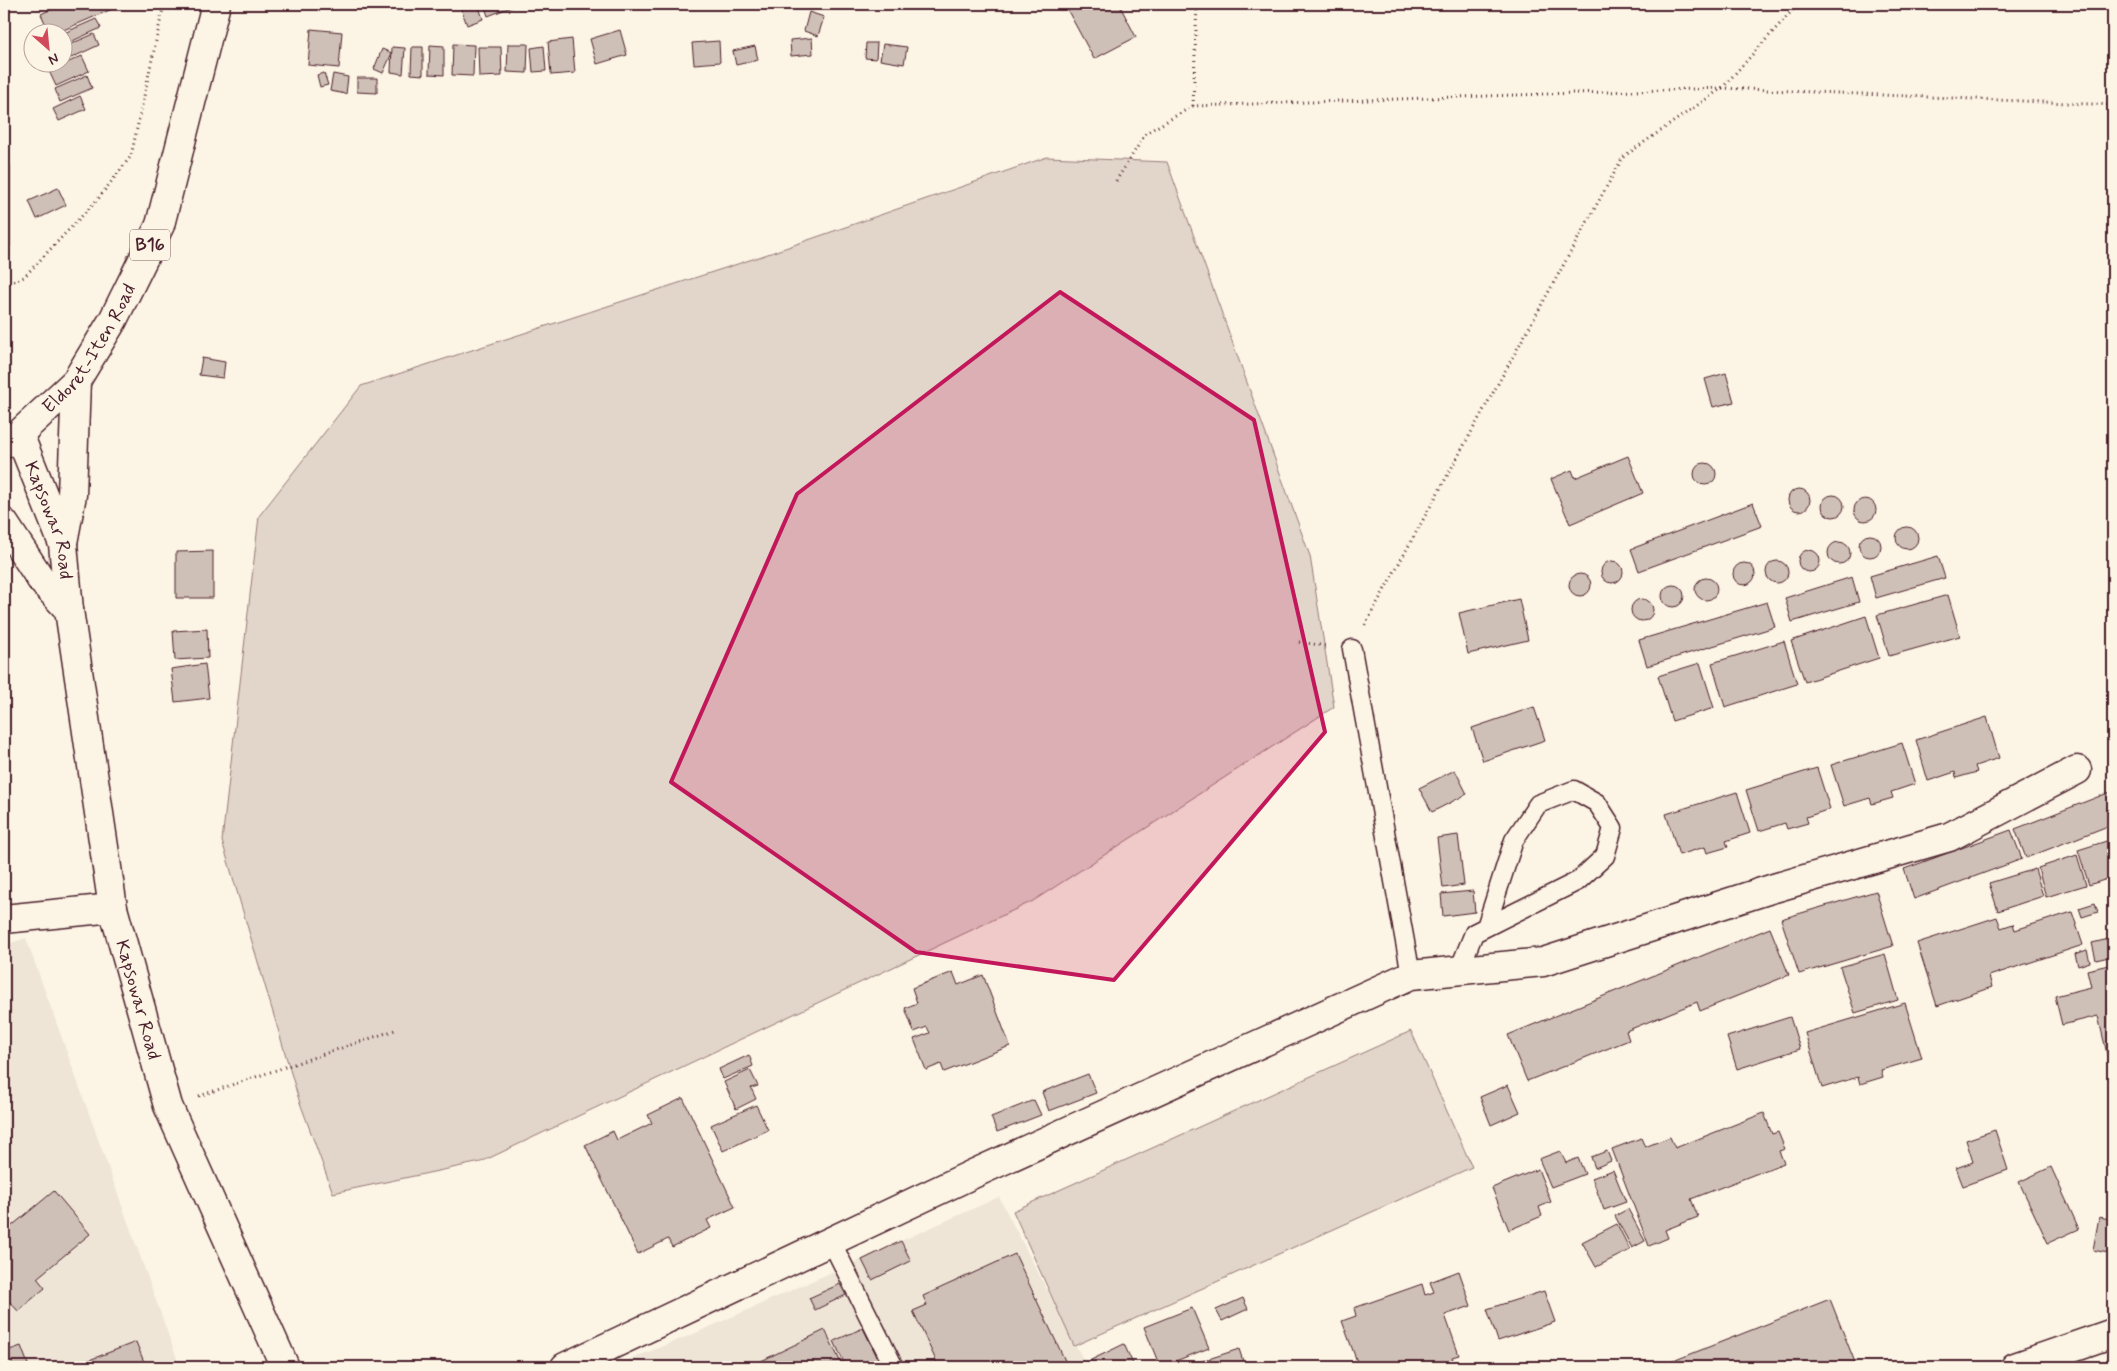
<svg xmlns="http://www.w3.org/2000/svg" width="2117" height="1371" viewBox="0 0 2117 1371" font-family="Mynerve,sans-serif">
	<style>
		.built { fill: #eee5d7 }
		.green { fill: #e2d5ca; stroke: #967a7a }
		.building { fill: #cfc0b7; stroke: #4a1f2b }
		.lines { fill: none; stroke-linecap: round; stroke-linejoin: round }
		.lane-casing { stroke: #4a1f2b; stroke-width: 21 }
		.street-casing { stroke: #4a1f2b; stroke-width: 31 }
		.secondary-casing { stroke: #4a1f2b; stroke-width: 31 }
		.primary-casing { stroke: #4a1f2b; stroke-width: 31 }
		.path { stroke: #4a1f2b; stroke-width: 3; stroke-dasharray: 1 4; stroke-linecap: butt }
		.lane { stroke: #fcf5e5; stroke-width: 18 }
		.street { stroke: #fcf5e5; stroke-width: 28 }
		.secondary { stroke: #fcf5e5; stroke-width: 28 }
		.primary { stroke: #fcf5e5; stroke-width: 28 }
		.marked { fill: #c2185b; fill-opacity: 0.2; stroke: #c2185b; stroke-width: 4; stroke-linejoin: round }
		.labels { text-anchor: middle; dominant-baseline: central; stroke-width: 4; stroke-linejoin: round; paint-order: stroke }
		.shield { fill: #fcf5e5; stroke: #7f5f63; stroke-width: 1 }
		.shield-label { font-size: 18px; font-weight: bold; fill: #4a1f2b }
		.street-label { font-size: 19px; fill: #4a1f2b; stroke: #fcf5e5 }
	</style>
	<rect width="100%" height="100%" fill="#fcf5e5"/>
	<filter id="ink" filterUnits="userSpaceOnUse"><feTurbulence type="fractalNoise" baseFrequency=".02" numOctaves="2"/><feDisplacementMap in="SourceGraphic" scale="10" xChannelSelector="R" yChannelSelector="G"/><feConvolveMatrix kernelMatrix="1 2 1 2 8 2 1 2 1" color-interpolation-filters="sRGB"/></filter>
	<g filter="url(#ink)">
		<g class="built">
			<polygon points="26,938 180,1367 4,1367 4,945"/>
			<polygon points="999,1197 1087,1367 610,1367 696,1333"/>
		</g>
		<g class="green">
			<polygon points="1047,157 1167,162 1310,556 1334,707 1033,901 481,1162 333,1193 299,1100 222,841 259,516 361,386 762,256"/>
			<polygon points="1411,1031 1472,1167 1074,1346 1013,1211"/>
		</g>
		<g class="building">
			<polygon points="63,4 118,4 119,6 59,32 49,32 41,14"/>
			<polygon points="466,4 478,4 483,19 467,25 460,6"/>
			<polygon points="484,4 519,4 488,16"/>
			<polygon points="1081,4 1119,4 1136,37 1094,59 1068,11"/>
			<polygon points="809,12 824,17 818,36 804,31"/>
			<polygon points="96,19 101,28 68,43 64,33"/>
			<polygon points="311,29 342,32 339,68 308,65"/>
			<polygon points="620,30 627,55 597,64 590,39"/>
			<polygon points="94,34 99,45 71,58 66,46"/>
			<polygon points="812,38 813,54 791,56 790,40"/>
			<polygon points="572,39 575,73 551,75 548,42"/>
			<polygon points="719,41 720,62 694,64 692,43"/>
			<polygon points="866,43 877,43 876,59 865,58"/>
			<polygon points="453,44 474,45 473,76 452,75"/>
			<polygon points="508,44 528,44 527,73 507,72"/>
			<polygon points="883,44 907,47 904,64 880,60"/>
			<polygon points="430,45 444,46 444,75 429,74"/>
			<polygon points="544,46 546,71 533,72 531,48"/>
			<polygon points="755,46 758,60 736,65 733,51"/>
			<polygon points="392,47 405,48 403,74 391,72"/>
			<polygon points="412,47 423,47 423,75 411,74"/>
			<polygon points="478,47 501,47 502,76 479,77"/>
			<polygon points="382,49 392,53 383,73 374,69"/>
			<polygon points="82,56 89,71 56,86 49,71"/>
			<polygon points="324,73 328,85 320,87 317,75"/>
			<polygon points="333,74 348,77 346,94 330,91"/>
			<polygon points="87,75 92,88 60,102 55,89"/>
			<polygon points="357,78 377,78 377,93 357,92"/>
			<polygon points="80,96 86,109 59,121 53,109"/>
			<rect x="4" y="166" width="6" height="80"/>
			<polygon points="58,188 66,205 37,219 29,201"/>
			<polygon points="202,358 225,362 223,378 199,375"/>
			<polygon points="1726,373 1734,402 1713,407 1705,379"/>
			<polygon points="1628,456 1643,493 1570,524 1551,479 1572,470 1575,478"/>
			<circle cx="1705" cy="474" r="11"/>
			<circle cx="1799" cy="500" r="11"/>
			<circle cx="1833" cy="506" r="11"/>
			<circle cx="1865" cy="510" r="11"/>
			<polygon points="1753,503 1762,526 1639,571 1631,549"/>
			<circle cx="1907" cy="538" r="11"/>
			<circle cx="1870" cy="546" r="11"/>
			<circle cx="1839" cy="553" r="11"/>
			<circle cx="1809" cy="561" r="11"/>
			<polygon points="213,551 213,598 176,598 176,552"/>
			<polygon points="1938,556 1945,578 1876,598 1870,576"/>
			<circle cx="1777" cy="572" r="11"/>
			<circle cx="1612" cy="572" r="11"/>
			<circle cx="1744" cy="574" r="11"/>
			<circle cx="1580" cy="585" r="11"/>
			<polygon points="1852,577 1859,602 1792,622 1785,598"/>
			<circle cx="1706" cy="589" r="11"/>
			<circle cx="1673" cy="596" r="11"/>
			<polygon points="1948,595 1960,636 1889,656 1877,615"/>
			<circle cx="1642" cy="610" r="11"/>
			<polygon points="1519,599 1528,640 1468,654 1459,613"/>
			<polygon points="1767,602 1775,627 1647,666 1639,640"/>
			<polygon points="1866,616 1879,658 1805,682 1791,641"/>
			<polygon points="207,629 208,658 175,660 173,631"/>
			<polygon points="1784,641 1797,684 1725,707 1712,663"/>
			<polygon points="1700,663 1714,708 1672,721 1658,676"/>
			<polygon points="205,664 209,698 175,702 171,669"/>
			<polygon points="1534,707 1545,740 1483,761 1472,728"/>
			<polygon points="1987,717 1999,758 1975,766 1977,772 1956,778 1955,772 1928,781 1916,740"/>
			<polygon points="1902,743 1915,784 1891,792 1893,798 1872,804 1870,798 1844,806 1831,765"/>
			<polygon points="1817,768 1830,809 1806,817 1808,823 1787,829 1785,823 1759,831 1746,790"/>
			<polygon points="1455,770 1467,794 1432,812 1419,788"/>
			<polygon points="2113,791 2113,824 2026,858 2015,829"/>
			<polygon points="1737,792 1750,833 1726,841 1728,847 1707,853 1705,847 1679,855 1666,814"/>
			<polygon points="2011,830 2022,859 1914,899 1904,869"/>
			<polygon points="1458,835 1464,885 1443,888 1437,838"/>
			<polygon points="2113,839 2113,877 2089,885 2078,850"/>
			<polygon points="2077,855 2086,885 2046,897 2038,868"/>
			<polygon points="2035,869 2043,896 1998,911 1989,883"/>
			<polygon points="1473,891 1475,912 1443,916 1441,894"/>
			<polygon points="1876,891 1893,946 1799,974 1781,919"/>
			<polygon points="2095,903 2098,912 2082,917 2079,908"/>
			<polygon points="2072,912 2083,945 1989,976 1992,987 1937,1006 1917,943 1997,917 2001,928 2013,924 2015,930"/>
			<polygon points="1770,928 1789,975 1700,1011 1697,1002 1626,1031 1629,1040 1527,1081 1508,1035"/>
			<polygon points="2113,938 2113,956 2096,960 2092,943"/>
			<polygon points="2087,950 2090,962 2078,966 2075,954"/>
			<polygon points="1885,954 1898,1000 1855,1013 1840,967"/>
			<polygon points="2113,964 2113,1075 2112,1075 2098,1016 2062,1025 2055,996 2091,987 2087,970"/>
			<polygon points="953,972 958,985 983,975 1010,1046 944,1072 941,1064 926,1070 914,1039 930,1033 927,1027 914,1032 905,1008 917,1003 912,988"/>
			<polygon points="1905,1003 1922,1058 1881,1070 1883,1077 1860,1084 1858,1077 1822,1088 1805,1033"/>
			<polygon points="1790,1017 1800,1049 1737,1069 1727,1037"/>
			<polygon points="749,1055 753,1066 723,1079 719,1069"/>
			<polygon points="750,1070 758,1086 751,1088 756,1099 736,1109 724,1082"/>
			<polygon points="1088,1074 1096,1093 1049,1111 1042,1092"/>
			<polygon points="1508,1085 1520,1112 1491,1125 1480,1097"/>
			<polygon points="683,1098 735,1207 707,1220 711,1228 672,1247 668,1239 638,1254 585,1145 613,1131 617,1140 652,1123 648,1115"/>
			<polygon points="1034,1100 1041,1115 997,1132 991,1117"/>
			<polygon points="756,1105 768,1130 723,1151 711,1125"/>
			<polygon points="1764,1113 1772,1134 1778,1132 1785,1149 1779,1151 1784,1163 1691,1199 1698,1217 1665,1230 1668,1238 1649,1246 1612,1149 1641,1138 1645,1147 1670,1137 1675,1148"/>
			<polygon points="1995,1130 2008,1170 1963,1186 1956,1168 1973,1162 1966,1140"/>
			<polygon points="1560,1151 1566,1163 1578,1158 1585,1174 1551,1187 1539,1159"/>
			<polygon points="1607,1151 1611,1161 1595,1168 1591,1157"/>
			<polygon points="2051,1167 2079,1229 2048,1243 2019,1182"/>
			<polygon points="1538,1169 1551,1202 1539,1207 1542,1216 1509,1230 1492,1188"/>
			<polygon points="1613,1170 1626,1202 1604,1210 1592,1178"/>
			<polygon points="54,1191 90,1234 37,1278 45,1288 18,1311 9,1301 4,1305 4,1224 8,1229"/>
			<polygon points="1628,1209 1645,1241 1632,1248 1615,1216"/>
			<polygon points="2111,1212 2113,1212 2113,1254 2093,1250 2099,1217 2110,1219"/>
			<polygon points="1617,1224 1630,1250 1596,1267 1582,1242"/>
			<polygon points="901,1241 911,1261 872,1280 862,1260"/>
			<polygon points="1015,1254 1068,1367 939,1367 913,1311 927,1305 923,1296"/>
			<polygon points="1459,1271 1471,1306 1445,1315 1459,1355 1452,1357 1456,1367 1359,1367 1342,1321 1356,1316 1354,1308 1422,1284 1425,1295 1434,1292 1430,1282"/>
			<polygon points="840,1284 846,1295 815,1310 809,1298"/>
			<polygon points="1544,1291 1555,1322 1498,1341 1487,1309"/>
			<polygon points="1243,1298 1248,1309 1222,1321 1216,1310"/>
			<polygon points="1830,1299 1856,1365 1851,1367 1658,1367"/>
			<polygon points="1192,1308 1209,1348 1160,1367 1144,1327"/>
			<polygon points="863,1328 882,1367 846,1367 834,1341"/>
			<polygon points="825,1330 843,1367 757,1367 755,1364"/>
			<polygon points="136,1342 146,1367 71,1367"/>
			<polygon points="1124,1344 1133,1364 1126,1367 1092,1367 1089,1361"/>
			<polygon points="21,1346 29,1367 4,1367 4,1352"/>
			<polygon points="1239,1349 1245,1367 1184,1367"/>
		</g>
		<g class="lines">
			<defs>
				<g id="lane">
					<polyline points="1352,649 1411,975"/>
					<polyline points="1459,970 1474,933 1578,881 1605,856 1613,828 1597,803 1574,790 1538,804 1514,840 1486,927"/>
					<polyline points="831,1241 894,1367"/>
				</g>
				<g id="street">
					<polyline points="4,919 113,908"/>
					<polyline points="565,1367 973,1174 1411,975 1543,962 1774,888 1949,837 2077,770"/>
				</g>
				<g id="secondary">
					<path id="s1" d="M19 434 63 544 69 610 113 908 168 1106 285 1367"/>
					<polyline points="4,523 42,581 69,610"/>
					<polyline points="63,543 72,495 76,381"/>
					<polyline points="2015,1367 2113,1333"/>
				</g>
				<g id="primary">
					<path id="s2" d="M4 444 19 434 76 381 113 320 160 225 216 4"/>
				</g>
			</defs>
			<use href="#lane" class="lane-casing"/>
			<use href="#street" class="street-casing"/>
			<use href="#secondary" class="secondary-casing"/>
			<use href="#primary" class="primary-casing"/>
			<g class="path">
				<polyline points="1193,106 1197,4"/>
				<polyline points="1116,181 1146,133 1193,106 1722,88 1798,4"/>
				<polyline points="4,285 24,277 98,199 131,156 164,4"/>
				<polyline points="1365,625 1623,157 1722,88 2113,105"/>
				<polyline points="1299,642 1326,646"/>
				<polyline points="199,1096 398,1029"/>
			</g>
			<use href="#lane" class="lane"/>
			<use href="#street" class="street"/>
			<use href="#secondary" class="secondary"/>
			<use href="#primary" class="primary"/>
		</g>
	</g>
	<path class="marked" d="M1060 292 1254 420 1325 732 1114 980 916 952 671 782 797 494Z"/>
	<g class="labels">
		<rect class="shield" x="130" y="229.5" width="40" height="31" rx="4"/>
		<g class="shield-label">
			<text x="150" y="245">B16</text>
		</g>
		<g class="street-label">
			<text stroke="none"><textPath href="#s2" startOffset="130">Eldoret-Iten Road</textPath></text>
			<text stroke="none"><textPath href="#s1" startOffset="92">Kapsowar Road</textPath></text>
			<text stroke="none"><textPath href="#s1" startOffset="581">Kapsowar Road</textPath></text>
		</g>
	</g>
	<rect width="2117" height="1371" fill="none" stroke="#fcf5e5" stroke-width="20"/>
	<rect x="10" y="10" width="2097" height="1351" fill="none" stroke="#4a1f2b" stroke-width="2" filter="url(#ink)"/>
	<g transform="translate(48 48) rotate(153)"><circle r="24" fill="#fcf5e5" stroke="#b59f9b"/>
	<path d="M0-4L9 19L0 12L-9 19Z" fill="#d1495b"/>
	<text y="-8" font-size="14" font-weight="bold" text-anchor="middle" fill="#4a1f2b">N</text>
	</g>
</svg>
